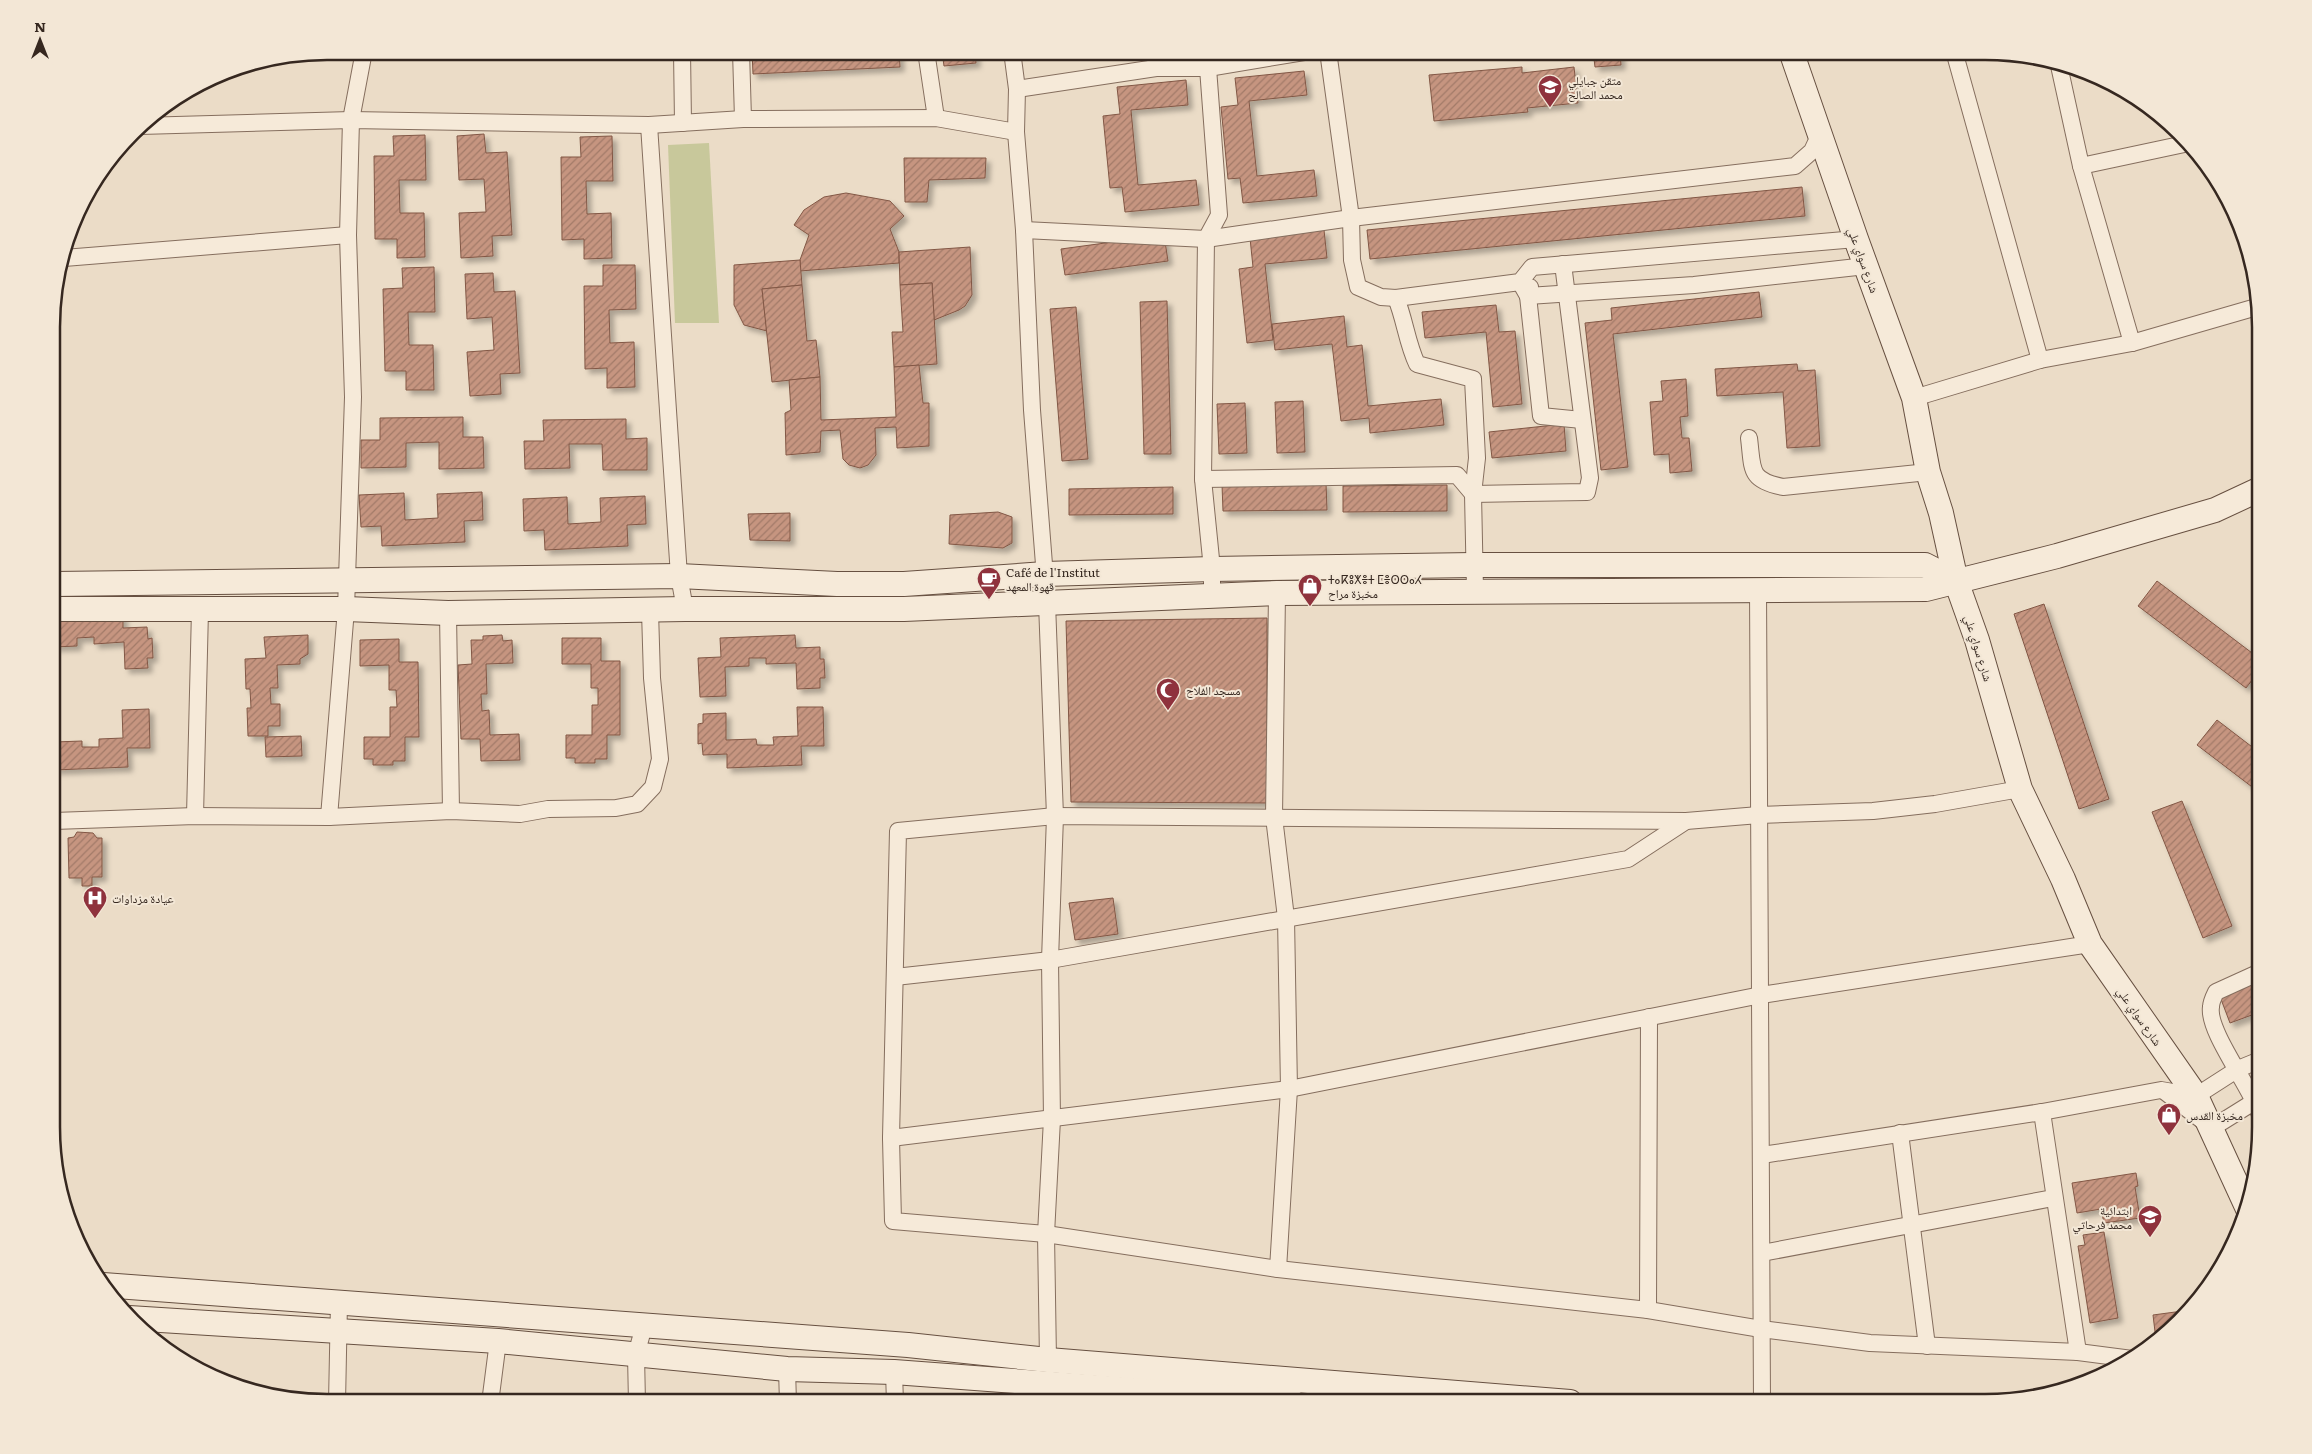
<svg xmlns="http://www.w3.org/2000/svg" width="2312" height="1454" viewBox="0 0 2312 1454" font-family="Literata,'Noto Naskh Arabic','Noto Sans Tifinagh',serif">
	<style>
		.garden { fill: #c8c89b }
		.building { fill: url(#building-hatch); stroke: #825745; filter: url(#shadow) }
		.lines { fill: none; stroke-linecap: round; stroke-linejoin: round }
		.street-casing { stroke: #856e5e; stroke-width: 18 }
		.secondary-casing { stroke: #675041; stroke-width: 26 }
		.street { stroke: #f6ead9; stroke-width: 16 }
		.secondary { stroke: #f6ead9; stroke-width: 24 }
		.labels { text-anchor: middle; dominant-baseline: central; stroke-width: 4; stroke-linejoin: round; paint-order: stroke }
		.poi-label { font-size: 12px; fill: #362820; stroke: #f3e7d6; text-anchor: start }
		.street-label { font-size: 12px; fill: #362820; stroke: #f3e7d6 }
		.rim { fill: none; stroke: #362820; stroke-width: 2.5 }
	</style>
	<defs>
		<pattern id="building-hatch" width="6" height="6" patternUnits="userSpaceOnUse" patternTransform="scale(1.25)"><rect width="6" height="6" fill="#c69580"/><path d="M-1 1l2-2M0 6l6-6M5 7l2-2" fill="none" stroke="#a27a68"/></pattern>
		<filter id="shadow"><feDropShadow dx="4.5" dy="4.5" stdDeviation="2.5" flood-color="#0004"/></filter>
	</defs>
	<rect width="100%" height="100%" fill="#ebdcc7"/>
	<polygon class="garden" points="709,143 719,323 675,323 668,145"/>
	<g class="building">
		<polygon points="752,51 899,51 900,67 753,74"/>
		<polygon points="942,51 975,51 976,63 944,66"/>
		<polygon points="1593,51 1620,51 1621,65 1595,67"/>
		<polygon points="1522,67 1522,73 1574,67 1578,103 1527,108 1528,112 1434,121 1429,75"/>
		<polygon points="1304,71 1307,95 1249,101 1257,176 1314,170 1317,196 1243,203 1240,178 1228,179 1221,107 1238,105 1235,78"/>
		<polygon points="1186,80 1188,105 1131,110 1138,185 1196,180 1199,205 1125,212 1122,187 1110,188 1103,116 1120,114 1117,87"/>
		<polygon points="484,134 486,153 507,152 512,235 492,236 493,256 461,258 459,213 486,212 484,179 459,180 457,136"/>
		<polygon points="425,135 426,180 399,180 400,213 424,213 425,257 397,258 397,239 375,239 374,156 394,156 393,136"/>
		<polygon points="612,136 613,181 586,181 587,214 611,213 612,258 584,259 584,239 562,240 561,157 581,157 580,137"/>
		<polygon points="904,158 986,158 985,178 929,180 927,202 905,202"/>
		<polygon points="1802,187 1805,216 1370,259 1367,230"/>
		<polygon points="846,193 890,201 904,216 890,229 899,252 899,263 800,271 800,260 809,235 794,225 804,210 824,197"/>
		<polygon points="1324,230 1327,258 1265,264 1273,340 1247,343 1239,269 1253,267 1250,238"/>
		<polygon points="1164,235 1168,261 1065,275 1061,249"/>
		<polygon points="970,247 972,295 965,306 959,310 934,320 932,283 900,285 899,252"/>
		<polygon points="800,260 802,285 762,289 767,331 744,325 734,305 734,265"/>
		<polygon points="603,265 635,265 636,309 609,310 610,343 634,342 635,387 607,388 607,368 585,369 584,286 603,286"/>
		<polygon points="434,267 435,312 408,312 409,345 433,345 434,390 406,390 406,371 385,371 383,289 403,288 402,268"/>
		<polygon points="493,273 494,292 515,291 520,373 500,374 501,394 470,396 467,352 494,350 492,317 467,319 465,274"/>
		<polygon points="932,283 937,364 894,367 892,332 903,332 900,285"/>
		<polygon points="802,285 807,341 816,340 820,377 772,382 762,289"/>
		<polygon points="1759,292 1762,317 1613,334 1628,467 1601,470 1585,323 1612,320 1611,308"/>
		<polygon points="1167,301 1171,454 1144,454 1140,302"/>
		<polygon points="1496,305 1499,332 1515,331 1522,404 1493,407 1486,332 1425,338 1422,312"/>
		<polygon points="1076,307 1088,459 1062,461 1050,309"/>
		<polygon points="1344,316 1347,347 1362,345 1368,406 1441,399 1444,425 1370,433 1369,418 1341,421 1332,344 1275,350 1272,324"/>
		<polygon points="1797,364 1798,371 1815,370 1820,446 1787,448 1783,392 1717,396 1715,369"/>
		<polygon points="919,365 923,403 929,403 929,446 897,448 896,427 875,428 876,455 868,465 860,468 849,465 843,459 840,430 821,431 820,452 786,455 785,413 791,410 789,380 820,377 821,420 896,417 894,367"/>
		<polygon points="1686,379 1688,416 1680,417 1682,438 1689,438 1692,471 1670,473 1669,454 1654,455 1650,402 1663,401 1661,381"/>
		<polygon points="1303,401 1305,452 1277,453 1275,402"/>
		<polygon points="1245,403 1247,453 1219,454 1217,404"/>
		<polygon points="463,417 463,437 483,437 484,468 439,469 439,442 406,443 406,467 361,468 361,440 380,440 380,418"/>
		<polygon points="626,419 626,439 647,438 647,470 603,470 602,444 569,444 570,468 525,469 524,441 544,441 543,420"/>
		<polygon points="1564,424 1566,451 1492,458 1489,432"/>
		<polygon points="1326,483 1327,510 1223,511 1222,485"/>
		<polygon points="1447,485 1447,511 1343,512 1343,486"/>
		<polygon points="1173,487 1173,514 1069,515 1069,489"/>
		<polygon points="482,492 483,520 464,521 465,542 382,546 381,526 361,527 359,495 404,493 405,520 438,518 437,494"/>
		<polygon points="645,496 646,524 627,525 628,546 545,550 544,530 524,531 523,499 567,497 568,524 601,522 600,498"/>
		<polygon points="998,512 1012,517 1012,543 1003,548 949,544 950,515"/>
		<polygon points="790,513 790,541 750,540 748,514"/>
		<polygon points="2157,581 2260,659 2260,670 2246,688 2138,606"/>
		<polygon points="2044,604 2109,799 2079,809 2014,614"/>
		<polygon points="123,614 123,628 147,627 148,639 152,638 153,658 147,658 148,668 125,669 124,642 94,644 94,637 77,638 77,646 54,647 54,617"/>
		<polygon points="1267,618 1267,803 1071,802 1066,621"/>
		<polygon points="308,635 308,654 300,659 300,664 277,665 278,688 270,688 271,704 280,704 280,726 268,726 268,736 248,736 247,708 251,708 250,689 246,689 245,659 266,658 264,637"/>
		<polygon points="502,635 503,641 512,640 513,663 486,664 487,694 481,694 482,711 489,710 490,735 519,734 520,760 481,761 480,739 461,739 458,665 472,664 471,640 483,640 483,636"/>
		<polygon points="795,635 796,648 820,647 820,659 824,659 825,678 820,678 820,688 797,689 796,663 766,664 766,658 749,658 749,666 725,667 726,696 700,697 698,658 721,657 720,638"/>
		<polygon points="562,638 601,638 601,661 620,661 620,735 607,735 607,759 595,759 595,763 575,763 575,758 566,758 566,735 592,735 592,705 598,705 598,688 591,688 591,664 562,664"/>
		<polygon points="399,639 399,662 418,662 419,737 405,737 405,761 393,761 393,765 373,765 373,759 364,759 364,737 390,737 390,707 397,707 396,690 389,690 389,665 360,666 360,640"/>
		<polygon points="797,707 823,707 824,746 801,746 802,765 727,768 727,754 703,755 702,743 698,744 698,724 703,723 703,714 726,713 726,740 756,739 757,745 774,745 773,737 798,736"/>
		<polygon points="149,709 150,748 127,748 128,767 54,770 54,742 82,741 82,747 99,747 99,739 123,738 122,710"/>
		<polygon points="2217,720 2260,753 2260,793 2197,745"/>
		<polygon points="301,736 302,756 266,757 265,737"/>
		<polygon points="2182,801 2232,926 2203,938 2152,812"/>
		<polygon points="77,832 93,833 97,838 102,838 102,877 92,877 92,886 82,886 82,878 69,878 68,838 74,837"/>
		<polygon points="1113,898 1118,934 1075,940 1069,903"/>
		<polygon points="2260,978 2260,1012 2230,1023 2219,994"/>
		<polygon points="2136,1173 2138,1186 2135,1187 2140,1218 2104,1223 2101,1209 2077,1213 2072,1183"/>
		<polygon points="2104,1232 2118,1318 2090,1323 2078,1246 2085,1245 2083,1235"/>
		<polygon points="2190,1310 2180,1322 2156,1340 2153,1315"/>
	</g>
	<g class="lines">
		<defs>
			<g id="street">
				<polyline points="682,51 683,123"/>
				<polyline points="741,51 743,119"/>
				<polyline points="926,51 936,118"/>
				<polyline points="1012,51 1017,89 1016,132 1024,230 1032,410 1047,603 1055,816 1050,960 1052,1119 1046,1234 1048,1360"/>
				<polyline points="1155,51 1156,68"/>
				<polyline points="1328,51 1351,218 1352,260 1358,287 1381,297 1396,298 1520,282 1532,267 1856,239"/>
				<polyline points="1954,51 2040,360"/>
				<polyline points="2058,61 2081,166 2132,343"/>
				<polyline points="1208,68 1219,215 1206,239 1203,479 1212,569 1212,596"/>
				<polyline points="1017,89 1156,68 1208,68 1310,51"/>
				<polyline points="649,125 679,576 685,609"/>
				<polyline points="140,126 351,120 649,125 743,119 936,118 1016,132"/>
				<polyline points="2081,166 2189,143"/>
				<polyline points="1024,230 1206,239 1351,218 1795,166 1812,151 1819,136"/>
				<polyline points="64,258 348,235"/>
				<polyline points="1520,282 1528,296 1694,285 1866,266"/>
				<polyline points="1530,287 1528,296 1541,416 1582,420"/>
				<path d="M1396 298C1405 320 1407 343 1417 364L1473 379 1477 458 1473 494 1475 590"/>
				<polyline points="1914,398 2040,360 2132,343 2260,306"/>
				<path d="M1749 438C1753 469 1748 480 1783 487L1928 472"/>
				<polyline points="1203,479 1457,475 1473,494 1587,492 1590,478 1563,264"/>
				<polyline points="1758,589 1762,1402"/>
				<polyline points="1277,593 1274,817 1286,918 1289,1089 1278,1269"/>
				<polyline points="448,613 451,811"/>
				<polyline points="2020,789 1935,804 1873,811 1759,815 1686,821 1055,816 898,831 891,1138 893,1221 1046,1234 1278,1269 1648,1310 1761,1329 1870,1343 2078,1352 2132,1359"/>
				<polyline points="195,816 200,610"/>
				<polyline points="329,817 346,609 353,397 348,235 351,120 364,51"/>
				<polyline points="54,821 195,816 329,817 451,811 520,814 548,809 616,808 637,804 653,787 660,759 652,678 650,611"/>
				<path d="M2260 972 2216 992C2214 996 2211 1002 2211 1007 2207 1031 2251 1087 2260 1115"/>
				<polyline points="895,977 1050,960 1628,859 1686,821"/>
				<polyline points="2164,1091 2212,1128 2260,1098"/>
				<polyline points="2042,1112 2078,1352"/>
				<polyline points="1900,1133 1927,1346"/>
				<polyline points="891,1138 1289,1089 1761,995 2090,944"/>
				<polyline points="1762,1155 2042,1112 2161,1090 2196,1096 2238,1069 2260,1060"/>
				<polyline points="1762,1253 2053,1198"/>
				<polyline points="1648,1310 1649,1017"/>
				<polyline points="787,1369 788,1403"/>
				<polyline points="894,1372 895,1403"/>
				<polyline points="337,1403 339,1302"/>
				<polyline points="490,1403 498,1341"/>
				<polyline points="637,1403 636,1355 644,1326"/>
				<polyline points="1045,1403 1045,1385"/>
			</g>
			<g id="secondary">
				<polyline points="1791,51 1856,239 1914,398 1928,472 1941,513 1956,581 1977,640 2020,789 2063,879 2090,944 2196,1096 2248,1209"/>
				<polyline points="54,584 679,576 837,584 904,584 1045,574 1212,569 1473,565 1925,565 1956,581"/>
				<polyline points="54,609 346,609 448,613 685,609 904,609 1277,593 1926,589 2057,556 2215,510 2260,489"/>
				<polyline points="103,1285 908,1345 1048,1360 1570,1402"/>
				<polyline points="129,1318 498,1341 787,1369 894,1372 1293,1402"/>
			</g>
		</defs>
		<use href="#street" class="street-casing"/>
		<use href="#secondary" class="secondary-casing"/>
		<use href="#street" class="street"/>
		<use href="#secondary" class="secondary"/>
	</g>
	<defs>
		<symbol id="school-pin" viewBox="-11 -11 22 30"><path d="M0 17L-7.5 6A9.5 9.5 0 1 1 7.5 6Z" fill="#8f323d" stroke="#f3e7d6"/><path d="M0-5L7-2L0 1L-7-2ZM-4 1L0 2.5L4 1V4Q0 6-4 4Z" fill="#fff"/></symbol>
		<symbol id="cafe-pin" viewBox="-11 -11 22 30"><path d="M0 17L-7.5 6A9.5 9.5 0 1 1 7.5 6Z" fill="#8f323d" stroke="#f3e7d6"/><path d="M-5.5-4.5H6V0H3Q3 3.5 0 3.5H-2.5Q-5.5 3.5-5.5 0ZM3-3.2v2h1.7v-2ZM-6 4.5H4V6H-6Z" fill="#fff"/></symbol>
		<symbol id="shop-pin" viewBox="-11 -11 22 30"><path d="M0 17L-7.5 6A9.5 9.5 0 1 1 7.5 6Z" fill="#8f323d" stroke="#f3e7d6"/><path d="M-5-2.5h2.3a2.7 3.5 0 0 1 5.4 0H5L5.5 6h-11ZM-1.5-2.5h3a1.5 2.3 0 0 0-3 0Z" fill="#fff"/></symbol>
		<symbol id="mosque-pin" viewBox="-11 -11 22 30"><path d="M0 17L-7.5 6A9.5 9.5 0 1 1 7.5 6Z" fill="#8f323d" stroke="#f3e7d6"/><path d="M3.5-4.9A6 6 0 1 0 3.5 4.9A5 5 0 1 1 3.5-4.9Z" fill="#fff"/></symbol>
		<symbol id="hospital-pin" viewBox="-11 -11 22 30"><path d="M0 17L-7.5 6A9.5 9.5 0 1 1 7.5 6Z" fill="#8f323d" stroke="#f3e7d6"/><path d="M-5-5h3v3.5h4V-5h3V5h-3V1.5h-4V5h-3Z" fill="#fff"/></symbol>
	</defs>
	<g fill-rule="evenodd">
		<use href="#school-pin" x="1536" y="73" width="28" height="38"/>
		<use href="#cafe-pin" x="975" y="565" width="28" height="38"/>
		<use href="#shop-pin" x="1296" y="572" width="28" height="38"/>
		<use href="#mosque-pin" x="1154" y="676" width="28" height="38"/>
		<use href="#hospital-pin" x="81" y="884" width="28" height="38"/>
		<use href="#shop-pin" x="2155" y="1101" width="28" height="38"/>
		<use href="#school-pin" x="2136" y="1203" width="28" height="38"/>
	</g>
	<g class="labels">
		<g class="poi-label">
			<text x="1568" y="80">متقن جبايلي<tspan x="1568" dy="14">محمد الصالح</tspan></text>
			<text x="1006" y="572">Café de l'Institut<tspan x="1006" dy="14">قهوة المعهد</tspan></text>
			<text x="1328" y="579">ⵜⴰⴽⵓⵅⴻⵜ ⵎⴻⵔⵔⴰⵃ<tspan x="1328" dy="14">مخبزة مراح</tspan></text>
			<text x="1186" y="690">مسجد الفلاح</text>
			<text x="112" y="898">عيادة مزداوات</text>
			<text x="2186" y="1115">مخبزة القدس</text>
			<text x="2132" y="1210" text-anchor="end">ابتدائية<tspan x="2132" dy="14">محمد فرحاتي</tspan></text>
		</g>
		<g class="street-label">
			<text transform="translate(1864 260) rotate(70)">شارع سواي علي</text>
			<text transform="translate(1979 648) rotate(73)">شارع سواي علي</text>
			<text transform="translate(2140 1016) rotate(55)">شارع سواي علي</text>
		</g>
	</g>
	<path d="M0 0H2312V1454H0ZM327 60H1985A267 267 0 0 1 2252 327V1127A267 267 0 0 1 1985 1394H327A267 267 0 0 1 60 1127V327A267 267 0 0 1 327 60Z" fill="#f3e7d6" fill-rule="evenodd"/>
	<path class="rim" d="M327 60H1985A267 267 0 0 1 2252 327V1127A267 267 0 0 1 1985 1394H327A267 267 0 0 1 60 1127V327A267 267 0 0 1 327 60Z"/>
	<g transform="translate(40 40)" stroke="#f3e7d6" stroke-width="4" paint-order="stroke">
	<path d="M0-4L9 19L0 12L-9 19Z" fill="#362820"/>
	<text y="-8" font-size="14" font-weight="bold" text-anchor="middle" fill="#362820">N</text>
	</g>
</svg>
